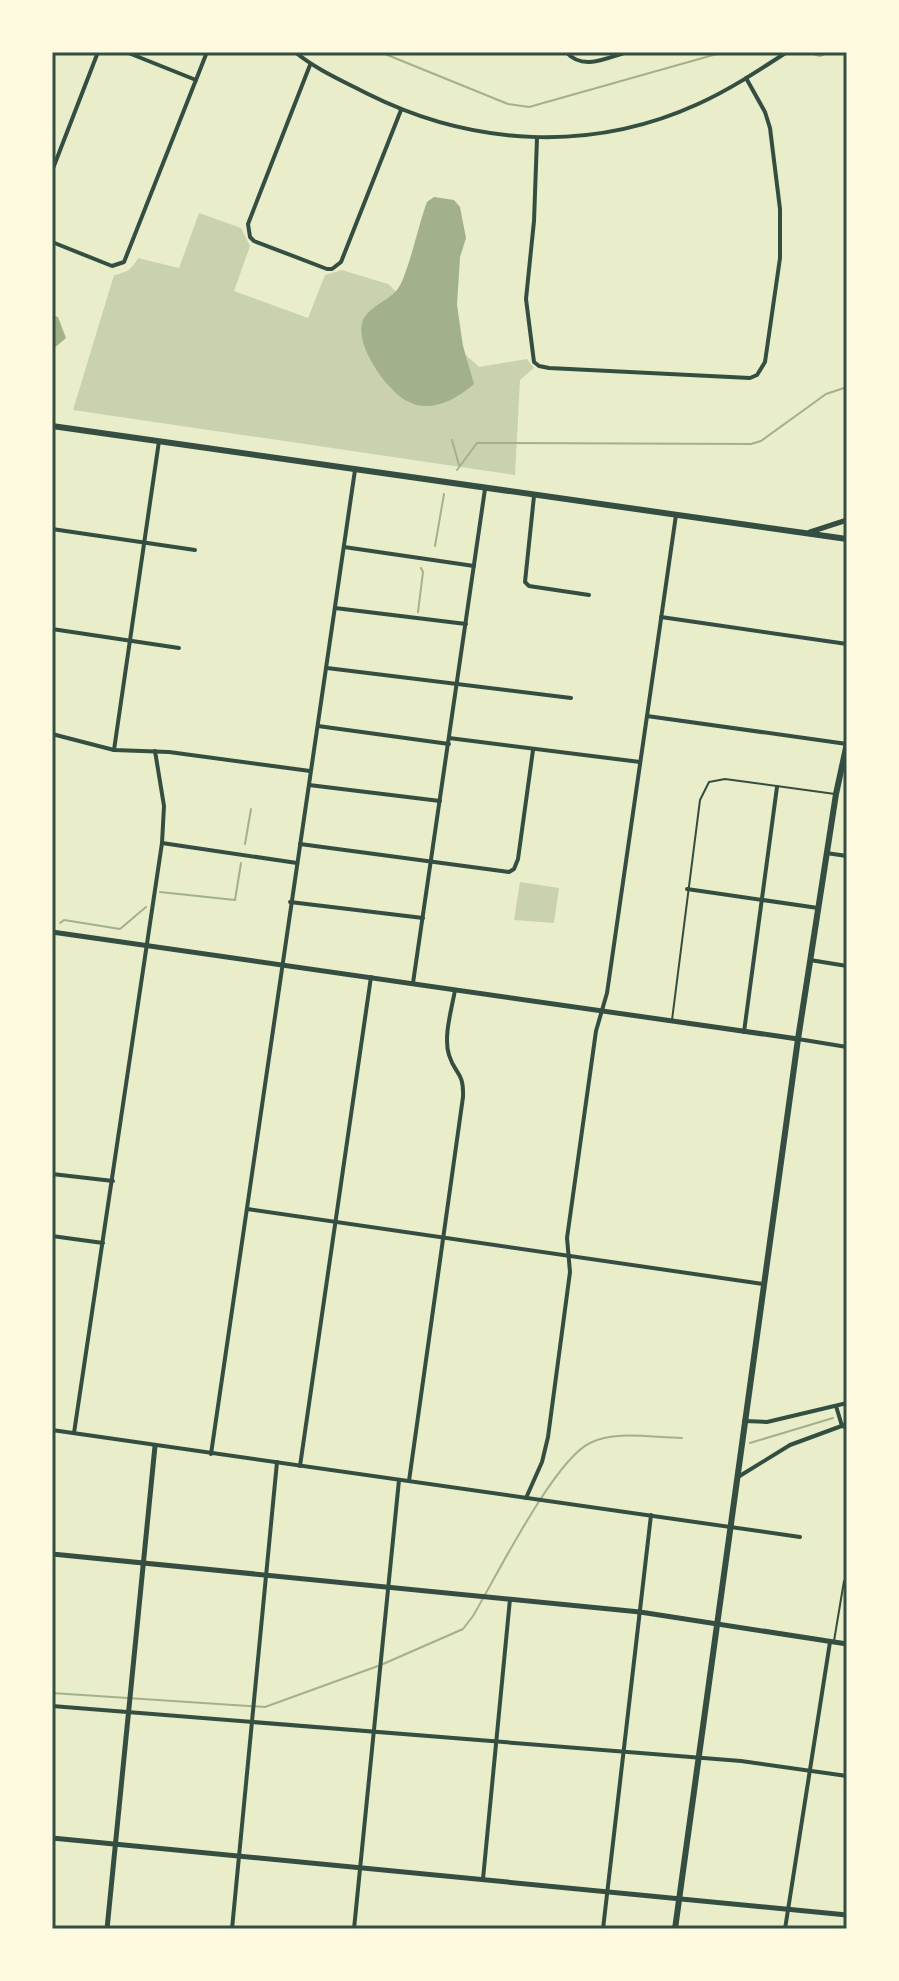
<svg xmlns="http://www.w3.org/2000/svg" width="899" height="1981" viewBox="0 0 899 1981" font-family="'Playfair Display',serif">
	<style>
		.green { fill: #cad2ad }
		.water { fill: #a3b18a }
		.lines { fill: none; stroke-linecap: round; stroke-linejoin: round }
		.stream { stroke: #a3b18a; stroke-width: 2 }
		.service { stroke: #344e41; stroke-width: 2 }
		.minor { stroke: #344e41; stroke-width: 4 }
		.tertiary { stroke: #344e41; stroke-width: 5 }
		.secondary { stroke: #344e41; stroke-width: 6 }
		.neatline { fill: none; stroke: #344e41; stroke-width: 3 }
	</style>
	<rect width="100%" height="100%" fill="#e9edc9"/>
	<g class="green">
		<path d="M199 213 241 228 250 246 234 291 308 318 325 275 342 270 388 284 479 367 527 359 534 368 520 380 515 475 73 410 114 275C126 273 132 269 138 258L179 268Z"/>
		<polygon points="520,882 559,888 554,923 514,920"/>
	</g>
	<g class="water">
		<path d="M434 197 454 200 460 207 466 238 460 257 457 305 463 346 474 384C456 400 429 414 407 401 387 391 351 341 364 318 372 305 388 301 397 290 408 276 419 222 427 202Z"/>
		<polygon points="52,315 58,317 66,338 52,350"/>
	</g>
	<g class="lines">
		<g class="stream">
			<polyline points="380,52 508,104 529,107 724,52"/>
			<polyline points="809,53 820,56 830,52"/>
			<polyline points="452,440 459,465"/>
			<polyline points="457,470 477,443 751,444 761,441 826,394 847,387"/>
			<polyline points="435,546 444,494"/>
			<polyline points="418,612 423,572 421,568"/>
			<polyline points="245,844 251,809"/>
			<polyline points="160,892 235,900 241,863"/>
			<polyline points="60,923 64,920 120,929 146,907"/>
			<polyline points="845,1414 847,1413"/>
			<polyline points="750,1443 833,1418"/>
			<path d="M383 1664 463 1629 473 1616C496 1577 554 1460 590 1443 615 1430 654 1438 682 1438"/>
			<polyline points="52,1693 265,1707 378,1666"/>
		</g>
		<g class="service">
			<polyline points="672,1020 700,800 709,782 725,779 835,794"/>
			<polyline points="834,1641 844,1581 847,1577"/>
		</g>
		<g class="minor">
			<polyline points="126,52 196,80"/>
			<path d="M295 52C317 70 343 81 368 94 472 146 591 153 698 104 729 90 758 71 787 52"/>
			<path d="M566 52C583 71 606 58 627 52"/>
			<polyline points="310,65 248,224 250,237 254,241 327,269 332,269 341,262 401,110"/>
			<polyline points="537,138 534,221 526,299 534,362 539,366 549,368 750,378 757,375 765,362 780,258 780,209 770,128 765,112 746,78"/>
			<polyline points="52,171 98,52"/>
			<polyline points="52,242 112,266 124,262 207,52"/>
			<polyline points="534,496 525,582 529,586 589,595"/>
			<polyline points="52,529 195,550"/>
			<polyline points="344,547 474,566"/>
			<polyline points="335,608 466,624"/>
			<polyline points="661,617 847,644"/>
			<polyline points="52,629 179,648"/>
			<polyline points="327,668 571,698"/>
			<polyline points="647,716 847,744"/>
			<polyline points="318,726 449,744"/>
			<polyline points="52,734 114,750 169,752 310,771"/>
			<polyline points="449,738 640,762"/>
			<polyline points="114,750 159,441"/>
			<polyline points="309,785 440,801"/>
			<polyline points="162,843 297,863"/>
			<polyline points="300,844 509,872 514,869 518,859 533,750"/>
			<polyline points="826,853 847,856"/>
			<polyline points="687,889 818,908"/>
			<polyline points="290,902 423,918"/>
			<polyline points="810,960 847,966"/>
			<polyline points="413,983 485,489"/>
			<polyline points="744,1032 777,787"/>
			<polyline points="798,1039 847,1047"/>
			<polyline points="52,1174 113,1181"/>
			<polyline points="247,1209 763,1284"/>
			<polyline points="52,1236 103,1243"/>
			<polyline points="836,1406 842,1426 847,1428"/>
			<polyline points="744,1421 767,1422 847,1403"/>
			<polyline points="52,1430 800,1537"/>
			<polyline points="74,1433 162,843 164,806 155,751"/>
			<polyline points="211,1454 355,470"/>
			<polyline points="300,1466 371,977"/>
			<polyline points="738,1477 790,1445 847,1424"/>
			<path d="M409 1481 463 1097C464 1071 455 1075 449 1055 443 1037 452 1008 455 990"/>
			<polyline points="526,1498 542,1462 548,1437 570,1272 567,1238 596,1031 607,993 676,515"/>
			<polyline points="52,1706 741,1761 847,1776"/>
			<polyline points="483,1879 510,1599"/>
			<polyline points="232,1929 277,1462"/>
			<polyline points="354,1929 399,1480"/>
			<polyline points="603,1929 651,1515"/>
			<polyline points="785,1929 830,1642"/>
		</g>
		<g class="tertiary">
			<polyline points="810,532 847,520"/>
			<polyline points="52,932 798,1039"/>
			<polyline points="52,1554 640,1612 847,1644"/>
			<polyline points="52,1838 847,1915"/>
			<polyline points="107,1929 155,1446"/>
		</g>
		<g class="secondary">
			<polyline points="52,426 847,539"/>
			<polyline points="675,1929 798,1039 836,794 847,743"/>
		</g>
	</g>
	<rect width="899" height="1981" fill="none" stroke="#fefae0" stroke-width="108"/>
	<rect x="54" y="54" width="791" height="1873" class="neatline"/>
</svg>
